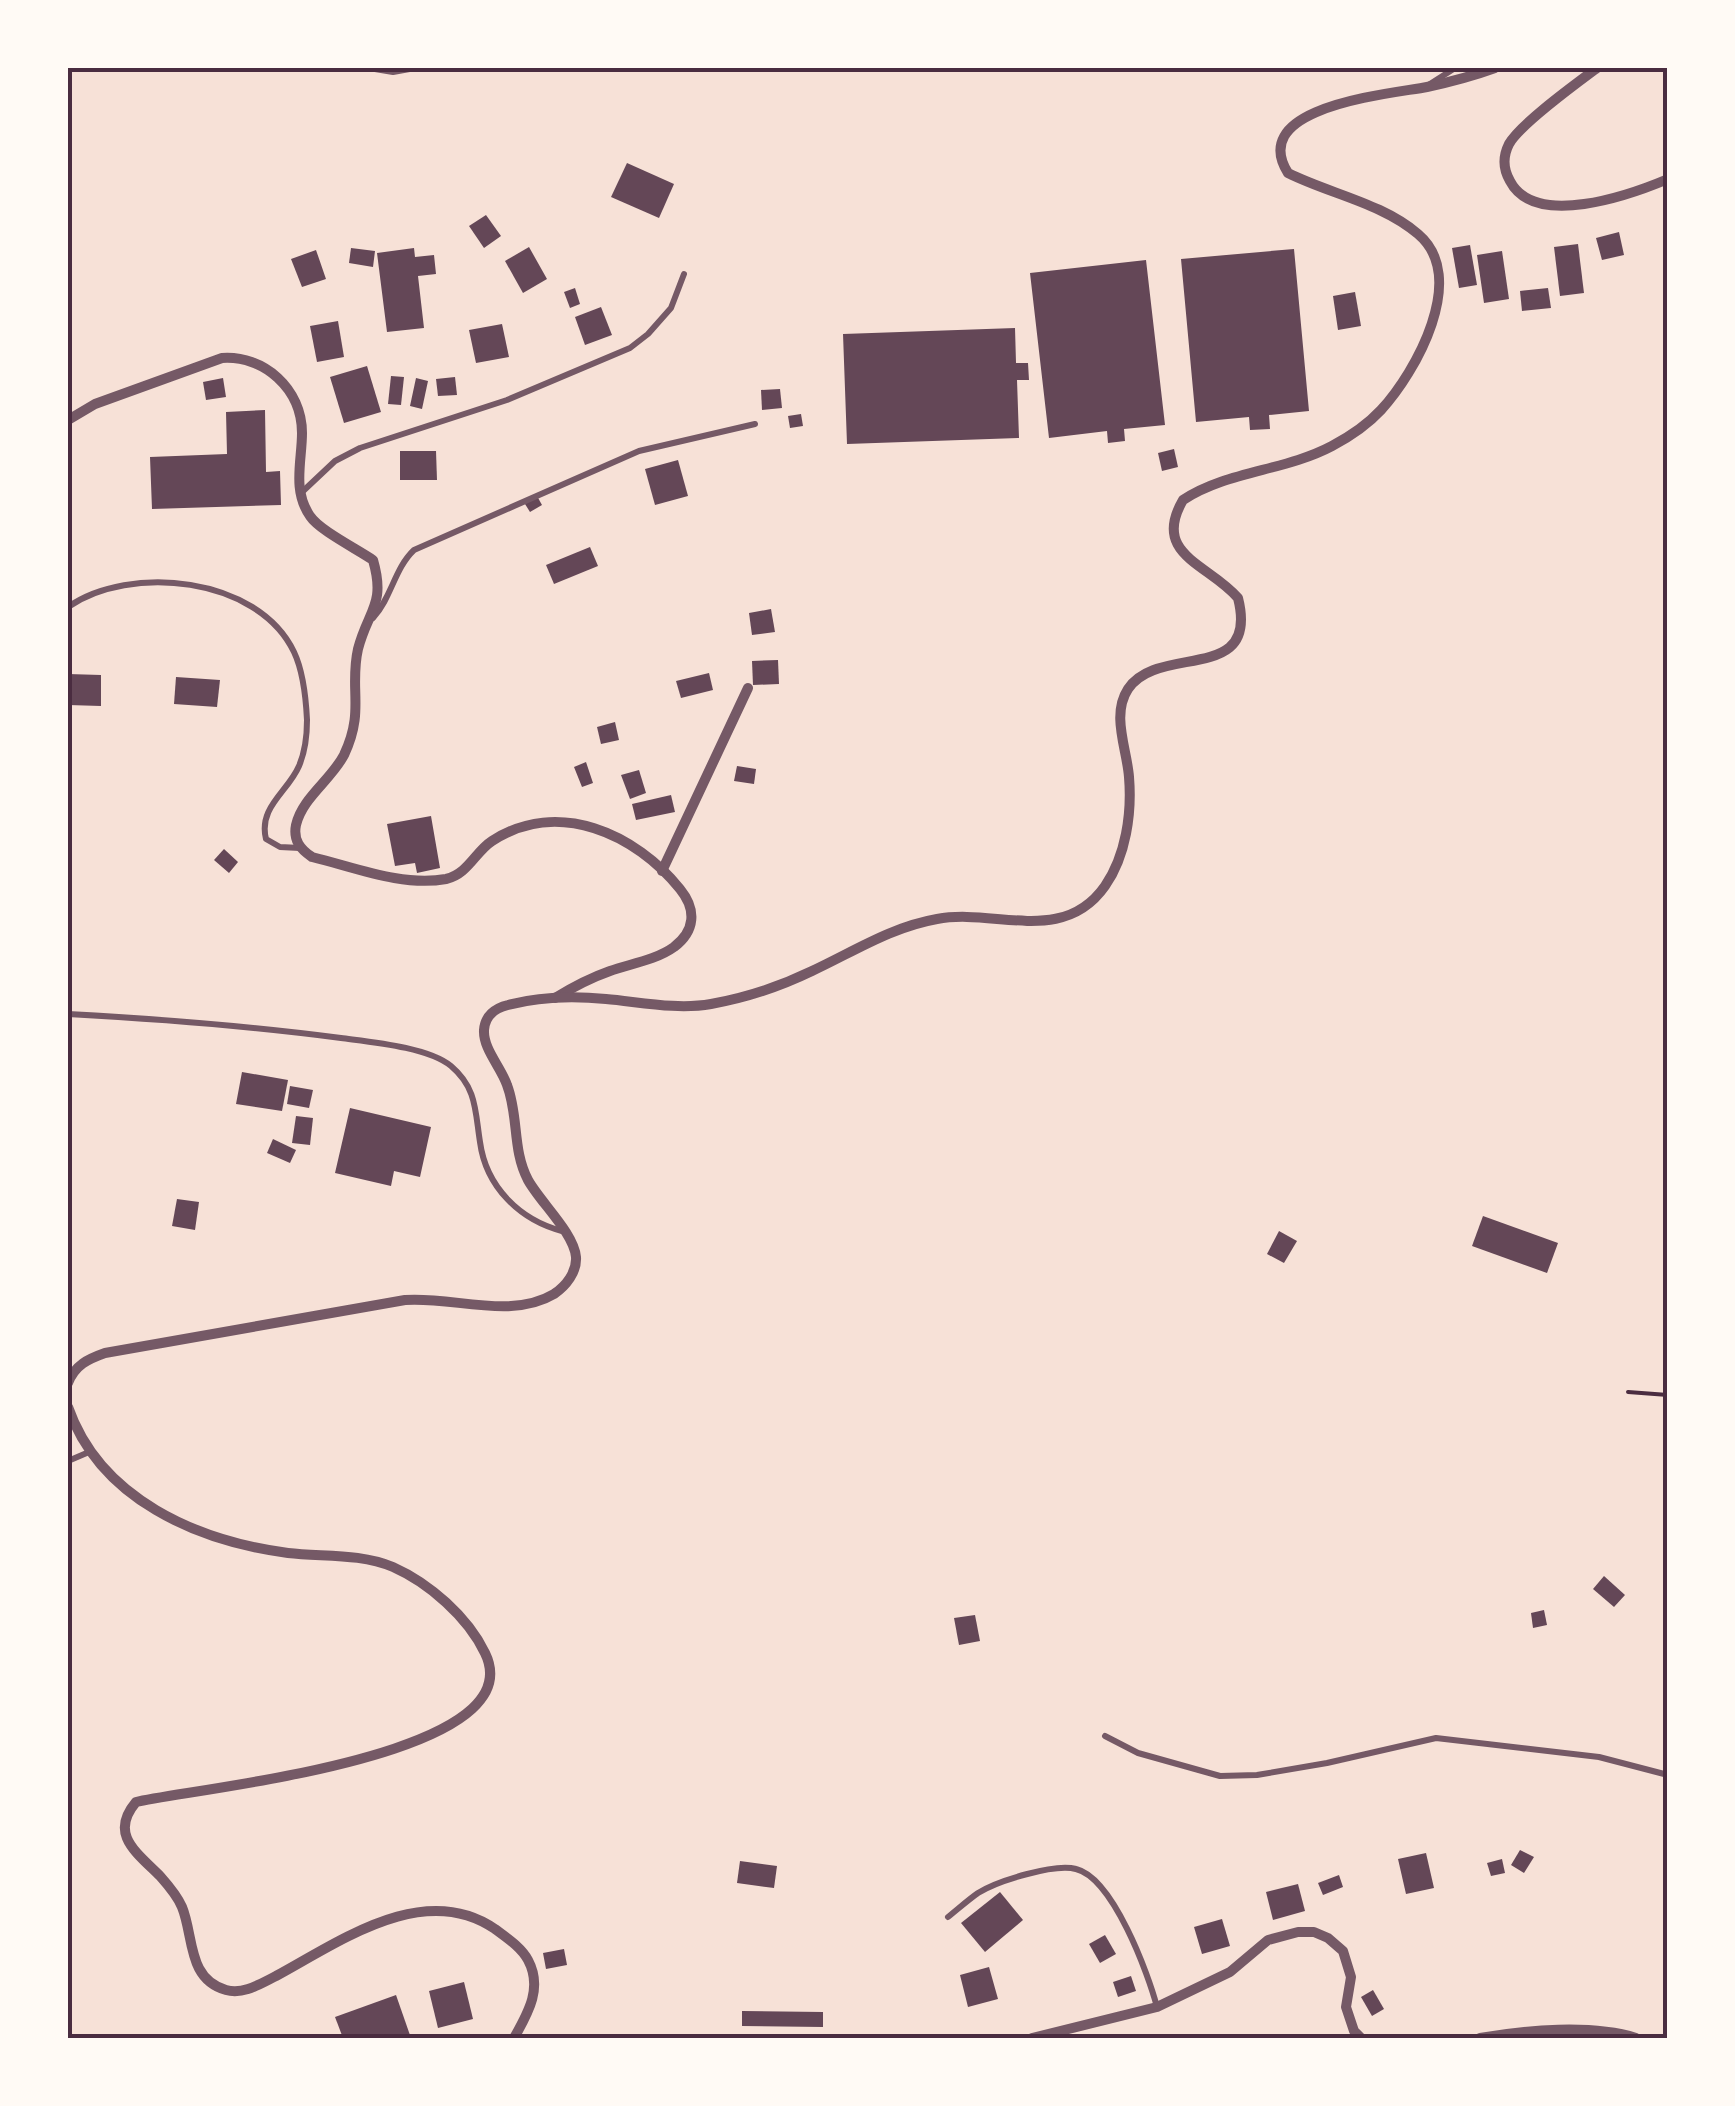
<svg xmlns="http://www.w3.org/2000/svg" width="1735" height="2106" viewBox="0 0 1735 2106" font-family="Overpass,sans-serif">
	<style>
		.building { fill: #644757 }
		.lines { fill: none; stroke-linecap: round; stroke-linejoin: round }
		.path { stroke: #4a2c40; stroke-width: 4 }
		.service { stroke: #755966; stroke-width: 6 }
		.minor { stroke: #755966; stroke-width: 10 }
		.neatline { fill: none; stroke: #4a2c40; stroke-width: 4 }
	</style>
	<rect width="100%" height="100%" fill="#f7e1d7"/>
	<g class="building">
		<polygon points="627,163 674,184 659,218 611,197"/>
		<polygon points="486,215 501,236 484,248 469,226"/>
		<polygon points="1619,232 1624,255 1602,260 1596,238"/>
		<polygon points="1578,244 1584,293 1560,296 1554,247"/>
		<polygon points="1470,245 1477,285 1459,288 1452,248"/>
		<polygon points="529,247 547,279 523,293 505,261"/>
		<polygon points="351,248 375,251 373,267 349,263"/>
		<polygon points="414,248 415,257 434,255 436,274 418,276 424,328 387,332 377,253"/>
		<polygon points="1294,249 1309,411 1269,415 1270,429 1250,430 1249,417 1196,422 1181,259"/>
		<polygon points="316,250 326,279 302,287 291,259"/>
		<polygon points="1502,251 1509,299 1484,303 1477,255"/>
		<polygon points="1146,260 1165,425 1124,429 1125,441 1108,443 1107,431 1049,438 1030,273"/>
		<polygon points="575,288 580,304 570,308 564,292"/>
		<polygon points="1548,288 1551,308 1522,311 1520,291"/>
		<polygon points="1355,292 1361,326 1338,330 1333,296"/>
		<polygon points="601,307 612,335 585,345 575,317"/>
		<polygon points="338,321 344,357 317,362 310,326"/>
		<polygon points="502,324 509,357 476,363 469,330"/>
		<polygon points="1015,328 1016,363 1028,363 1029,380 1017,380 1019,438 847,444 843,334"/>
		<polygon points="367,366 381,412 344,423 330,377"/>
		<polygon points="391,376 404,377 401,405 388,404"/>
		<polygon points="455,377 457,395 438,396 436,379"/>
		<polygon points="223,378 226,397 206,400 203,382"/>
		<polygon points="416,378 428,381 422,409 410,406"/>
		<polygon points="780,389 782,408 762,410 761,390"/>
		<polygon points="265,410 266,472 280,471 281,505 152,509 150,457 227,454 226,412"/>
		<polygon points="801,414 803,426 790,428 788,416"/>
		<polygon points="1174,449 1178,467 1162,471 1158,453"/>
		<polygon points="400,451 436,451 437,480 400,480"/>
		<polygon points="678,460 688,496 655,505 645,469"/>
		<polygon points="537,496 542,505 530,512 525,504"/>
		<polygon points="590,547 598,566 554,584 546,565"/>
		<polygon points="771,609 775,632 752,635 749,613"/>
		<polygon points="778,660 779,684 753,685 752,661"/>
		<polygon points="709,673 713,690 681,698 676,681"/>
		<polygon points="68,674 101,675 101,706 68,705"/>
		<polygon points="176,677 220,680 217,707 174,704"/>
		<polygon points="615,722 619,740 601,744 597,727"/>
		<polygon points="586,762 593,783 582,787 574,767"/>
		<polygon points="737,766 756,769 754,784 734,781"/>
		<polygon points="639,770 646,793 630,799 621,775"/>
		<polygon points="671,795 675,812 636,820 632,804"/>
		<polygon points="431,816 440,868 417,873 415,863 395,866 387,824"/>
		<polygon points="224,849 238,862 229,873 214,860"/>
		<polygon points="242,1072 288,1080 282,1111 236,1104"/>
		<polygon points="290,1086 313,1090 309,1108 287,1104"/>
		<polygon points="350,1108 431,1127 420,1177 394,1171 391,1186 335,1173"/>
		<polygon points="296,1116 313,1118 310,1145 292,1143"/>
		<polygon points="273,1139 296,1150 290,1163 267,1153"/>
		<polygon points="177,1199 199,1202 195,1230 172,1226"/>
		<polygon points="1483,1216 1558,1243 1547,1273 1472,1246"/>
		<polygon points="1279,1231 1297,1241 1284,1263 1267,1254"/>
		<polygon points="1604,1576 1625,1595 1614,1607 1593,1589"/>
		<polygon points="1544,1610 1547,1625 1533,1628 1531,1613"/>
		<polygon points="975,1615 980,1641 959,1645 954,1618"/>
		<polygon points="1520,1850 1534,1857 1524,1873 1511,1865"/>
		<polygon points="1426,1853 1434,1888 1406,1894 1398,1859"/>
		<polygon points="1502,1859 1505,1873 1491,1876 1487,1863"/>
		<polygon points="740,1861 777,1866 774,1888 737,1883"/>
		<polygon points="1339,1875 1343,1887 1323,1895 1318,1883"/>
		<polygon points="1298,1884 1305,1911 1273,1920 1266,1892"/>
		<polygon points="1000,1892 1023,1920 985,1952 961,1923"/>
		<polygon points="1222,1919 1230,1946 1202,1954 1194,1927"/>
		<polygon points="1105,1935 1116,1954 1100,1963 1089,1944"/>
		<polygon points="564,1949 567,1965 546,1969 543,1953"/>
		<polygon points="989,1967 998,1999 968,2007 960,1975"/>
		<polygon points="1131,1976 1136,1991 1118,1997 1113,1982"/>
		<polygon points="464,1982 473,2019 438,2028 429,1991"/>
		<polygon points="1373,1990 1384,2009 1372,2016 1361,1997"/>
		<polygon points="396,1995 411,2038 343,2038 335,2017"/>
		<polygon points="742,2011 823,2012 823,2027 742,2026"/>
	</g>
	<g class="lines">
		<polyline class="path" points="1628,1392 1668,1395"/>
		<g class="service">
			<polyline points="369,68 393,72 415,68"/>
			<polyline points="1430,84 1455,68"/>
			<polyline points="301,493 335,461 360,448 507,400 630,348 648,334 671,308 684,274"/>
			<path d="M68 607C129 564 258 576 294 652 303 671 306 699 307 720 307 734 305 752 299 766 288 792 258 807 266 839L280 847 300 848"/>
			<path d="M373 618C392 597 394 569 414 550L639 451 755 424"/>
			<path d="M68 1014C159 1019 250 1026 341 1038 371 1042 428 1047 451 1066 477 1088 475 1111 480 1142 486 1187 520 1220 562 1231"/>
			<polyline points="68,1461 89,1452"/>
			<polyline points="1105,1736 1138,1753 1220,1776 1257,1775 1327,1763 1436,1738 1599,1757 1668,1775"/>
			<path d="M948 1917C958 1909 968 1900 978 1893 997 1881 1055 1863 1076 1869 1113 1878 1148 1973 1157 2007"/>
		</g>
		<g class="minor">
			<path d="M1597 68C1577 83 1520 124 1509 144 1503 156 1503 169 1510 181 1535 229 1630 195 1668 179"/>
			<path d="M68 420 95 404 222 358C264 355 302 389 302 433 302 461 292 490 310 516 319 530 357 549 373 560 386 605 368 610 358 649 349 689 365 711 344 755 331 780 302 798 296 825 293 840 300 849 312 857 354 867 402 887 446 879 468 874 475 852 492 841 558 798 636 834 680 889 697 910 695 931 674 947 656 960 630 964 610 971 590 978 573 987 555 998"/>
			<polyline points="662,871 748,688"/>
			<path d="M68 1383C75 1365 88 1359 105 1353L405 1300C452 1296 511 1320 554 1294 566 1286 577 1272 576 1257 574 1233 540 1202 528 1180 512 1150 519 1116 507 1085 501 1067 483 1049 484 1030 485 1016 495 1008 508 1005 538 997 575 996 606 999 640 1002 677 1010 711 1004 745 998 781 986 812 971 853 952 891 927 937 919 995 908 1063 946 1105 886 1126 856 1132 813 1129 777 1127 749 1111 715 1128 689 1158 643 1260 685 1238 598 1209 564 1151 555 1183 500 1227 471 1285 471 1332 446 1349 437 1368 424 1381 410 1416 372 1469 277 1418 234 1382 203 1330 194 1288 173 1246 106 1391 94 1427 87 1450 82 1473 76 1495 68"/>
			<path d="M68 1407C100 1499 197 1541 288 1553 323 1557 360 1553 393 1567 429 1583 468 1617 485 1653 536 1757 194 1788 136 1802 109 1834 136 1852 160 1876 168 1885 177 1895 182 1907 194 1936 187 1979 226 1990 243 1995 260 1984 276 1976 339 1942 424 1880 495 1929 507 1938 521 1947 528 1960 543 1988 528 2013 514 2038"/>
			<polyline points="1032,2038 1157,2007 1230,1972 1268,1940 1298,1932 1314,1932 1328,1938 1343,1951 1351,1977 1346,2007 1354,2031 1361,2038"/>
			<path d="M1480 2038C1526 2030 1591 2024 1636 2038"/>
		</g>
	</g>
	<rect width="1735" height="2106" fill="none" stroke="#fffaf5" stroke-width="140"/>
	<rect x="70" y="70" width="1595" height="1966" class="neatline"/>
</svg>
